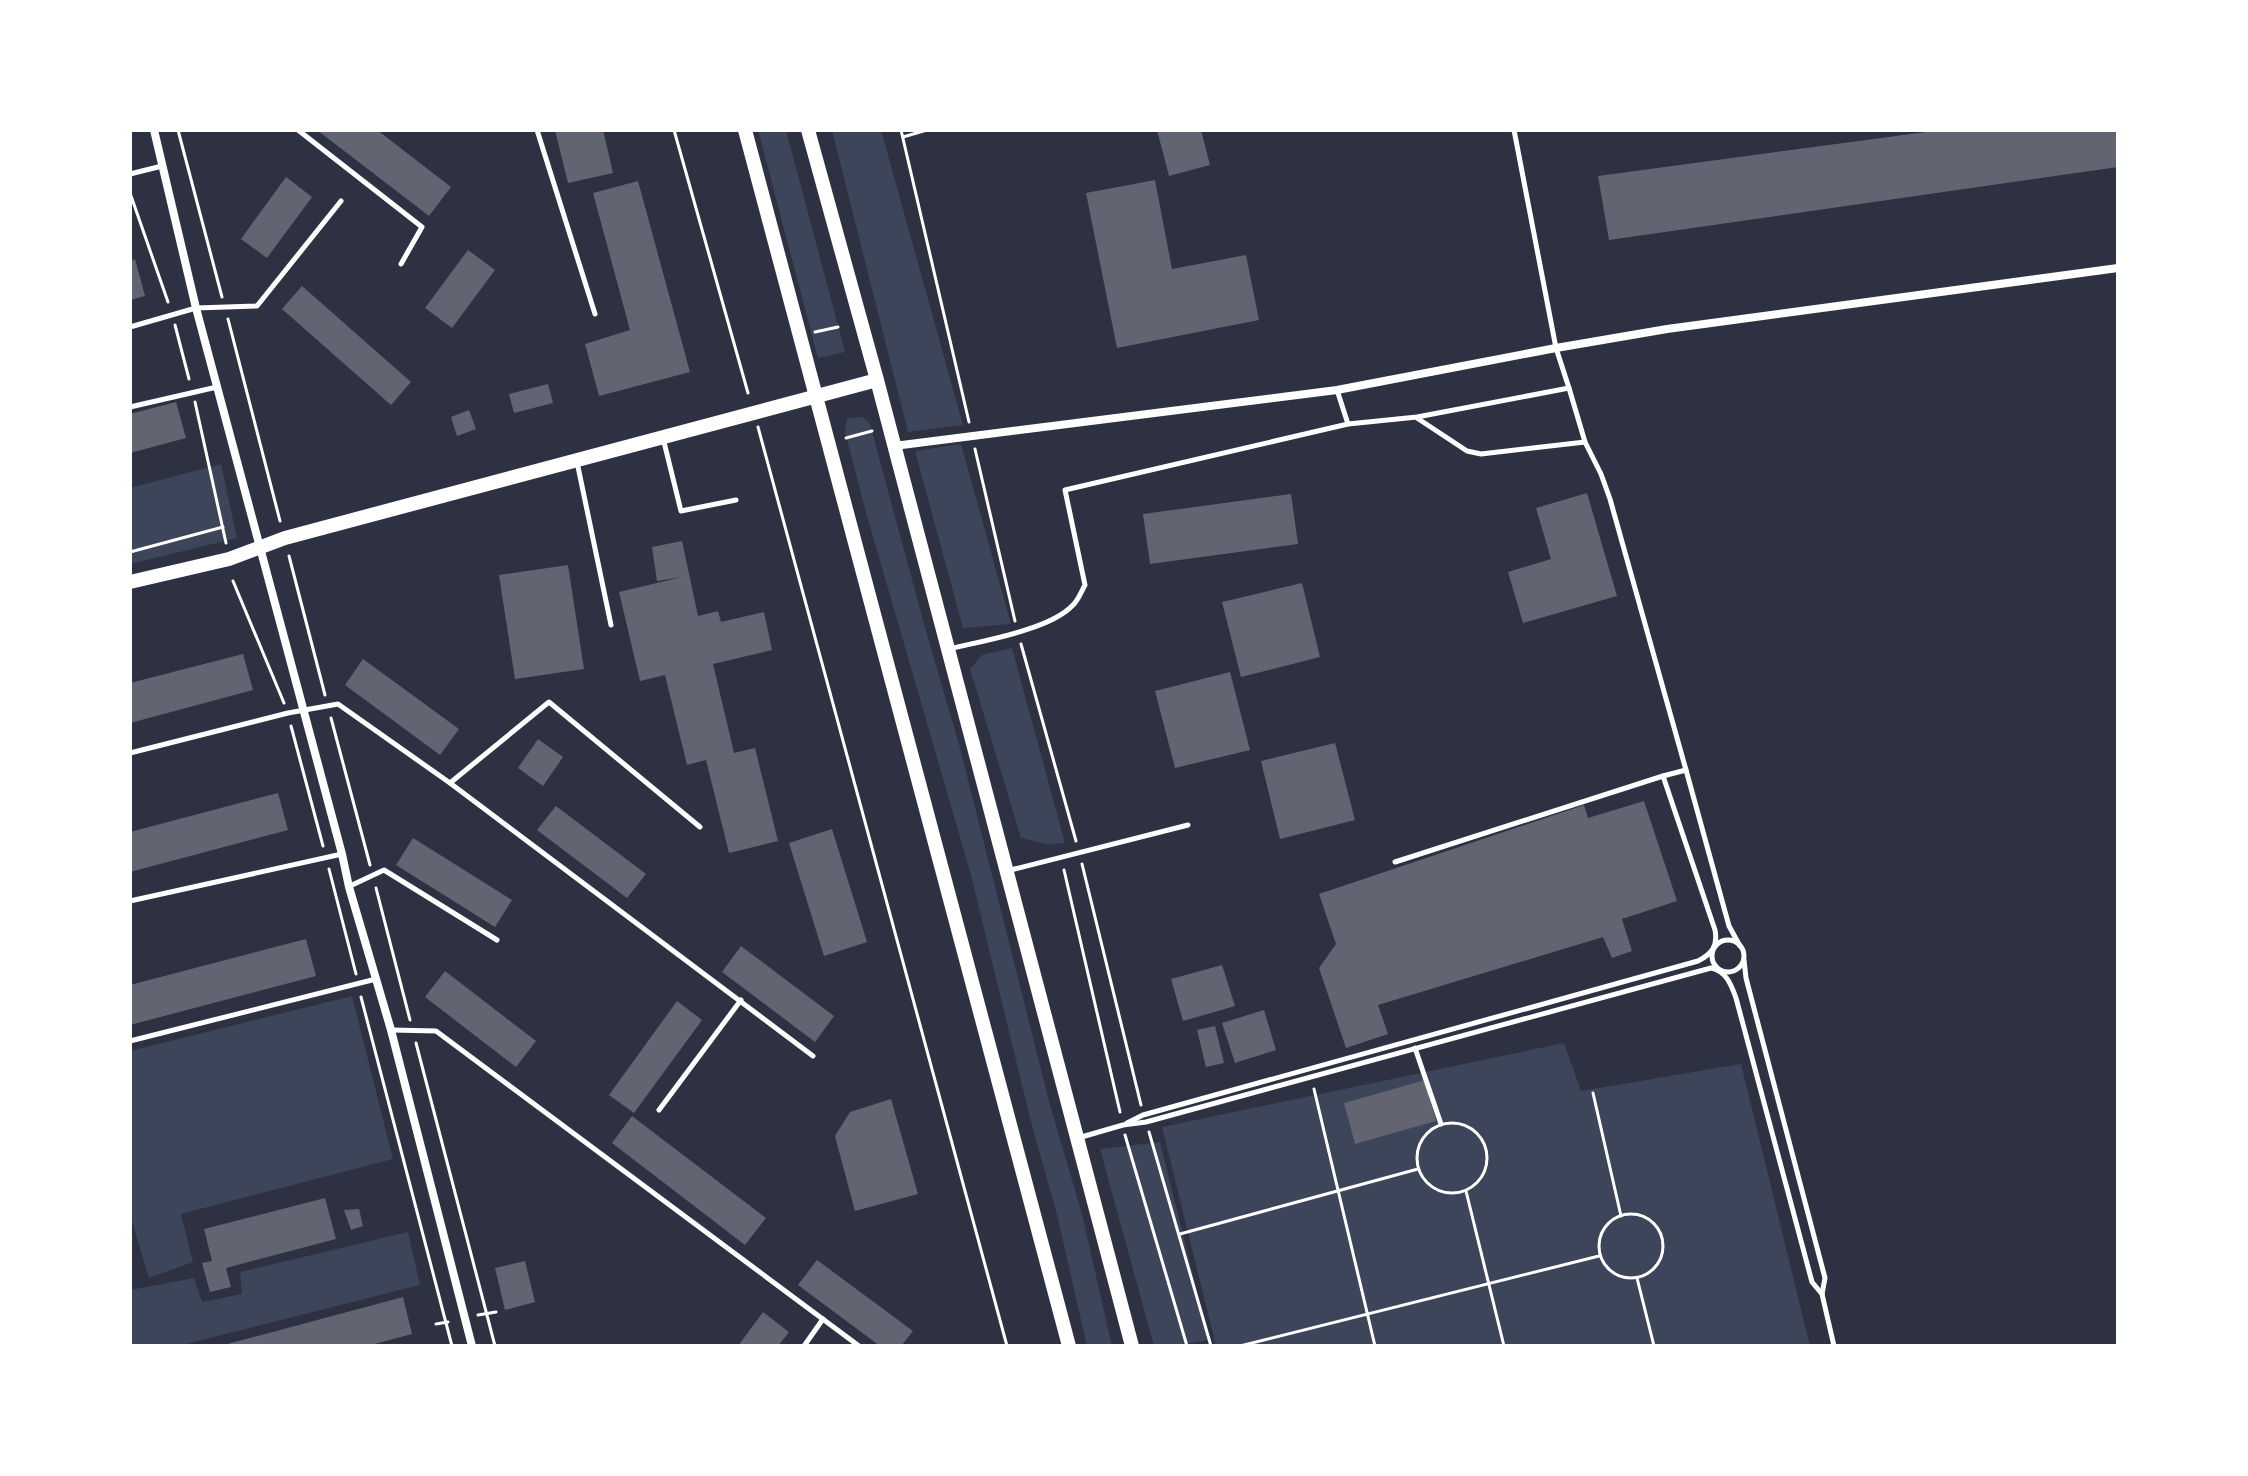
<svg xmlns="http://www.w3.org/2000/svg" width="2248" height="1476" viewBox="0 0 2248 1476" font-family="'Source Sans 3',sans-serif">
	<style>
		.green { fill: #3c4559 }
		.building { fill: #626471 }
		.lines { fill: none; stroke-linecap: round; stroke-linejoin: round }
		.path { stroke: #fff; stroke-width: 3 }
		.service { stroke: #fff; stroke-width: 5 }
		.minor { stroke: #fff; stroke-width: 8 }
		.secondary { stroke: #fff; stroke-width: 14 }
		.primary { stroke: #fff; stroke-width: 14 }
	</style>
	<rect width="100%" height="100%" fill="#2d3142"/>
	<g class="green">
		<polygon points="758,130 786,130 845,352 818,358"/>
		<polygon points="832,130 881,130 963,425 908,432"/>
		<polygon points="863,417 870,424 924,624 960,748 1050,1105 1082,1214 1112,1346 1087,1346 1057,1215 1030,1118 971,875 867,516 845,432 847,418"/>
		<polygon points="961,444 1011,624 963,628 915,451"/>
		<polygon points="221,464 237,538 130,564 130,488"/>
		<polygon points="1012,648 1065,843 1047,844 1021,838 970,669 982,655"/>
		<polygon points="352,996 393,1159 181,1214 193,1262 149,1278 130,1215 130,1051"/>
		<polygon points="1564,1043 1581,1091 1741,1064 1810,1346 1216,1346 1162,1127"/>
		<polygon points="1160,1142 1209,1340 1173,1346 1154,1346 1100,1149"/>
		<polygon points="408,1232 420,1285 178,1346 130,1346 130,1290 194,1278 202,1302 242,1294 240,1272"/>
	</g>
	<g class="building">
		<polygon points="317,130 377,130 451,187 429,216"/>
		<polygon points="555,130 603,130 613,173 568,183"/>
		<polygon points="1157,130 1201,130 1210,165 1169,176"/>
		<polygon points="1941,130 2118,130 2118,167 1609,240 1598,176"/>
		<polygon points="286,177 312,197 267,258 241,239"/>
		<polygon points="1155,180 1172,269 1246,255 1259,320 1117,348 1086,193"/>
		<polygon points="638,181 690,372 599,396 585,344 630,330 593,193"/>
		<polygon points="468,250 495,270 452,328 425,308"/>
		<polygon points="135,259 145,296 130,300 130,261"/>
		<polygon points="302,286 411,382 391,405 282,309"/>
		<polygon points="548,384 553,403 514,413 509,394"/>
		<polygon points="176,402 186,438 130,453 130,414"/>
		<polygon points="469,410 476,429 457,436 451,417"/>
		<polygon points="1587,493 1617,596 1523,623 1508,572 1551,559 1536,508"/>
		<polygon points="1291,494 1298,544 1150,564 1143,514"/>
		<polygon points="682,541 698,616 718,611 721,622 764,612 772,650 713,664 734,753 755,748 778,841 729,853 706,760 687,765 665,675 640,681 619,592 682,577 657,581 652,547"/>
		<polygon points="568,565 584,669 515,679 499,575"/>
		<polygon points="1302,583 1320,657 1241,677 1222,602"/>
		<polygon points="243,654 253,690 130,723 130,683"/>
		<polygon points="363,659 459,729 440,755 345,685"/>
		<polygon points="1230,672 1250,750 1175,768 1155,691"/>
		<polygon points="538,739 563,757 543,786 518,768"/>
		<polygon points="1335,743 1355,820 1280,839 1261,761"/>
		<polygon points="278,793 288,830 130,872 130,832"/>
		<polygon points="1644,801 1677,901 1622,919 1632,951 1612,958 1603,937 1378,1005 1388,1034 1346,1048 1319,968 1336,944 1319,894 1584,805 1588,818"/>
		<polygon points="556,806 646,874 627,898 537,830"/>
		<polygon points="832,829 867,942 824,956 789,843"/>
		<polygon points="413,838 512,900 495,927 396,865"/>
		<polygon points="306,939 316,976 130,1025 130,985"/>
		<polygon points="741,946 834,1016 815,1042 722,972"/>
		<polygon points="1222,965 1235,1006 1183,1021 1171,979"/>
		<polygon points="445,971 536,1041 516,1067 425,997"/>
		<polygon points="677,1001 702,1020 634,1113 609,1095"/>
		<polygon points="1264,1010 1276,1050 1235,1063 1222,1023"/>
		<polygon points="1215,1026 1224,1063 1206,1067 1197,1030"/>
		<polygon points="1425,1080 1436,1121 1355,1144 1344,1103"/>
		<polygon points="891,1099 918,1194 855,1211 835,1136 850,1112"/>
		<polygon points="632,1116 766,1218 745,1245 612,1143"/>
		<polygon points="325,1198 336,1239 226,1268 231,1287 210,1292 202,1263 212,1261 204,1229"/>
		<polygon points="359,1209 363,1226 351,1230 344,1210"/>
		<polygon points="817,1260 913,1331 901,1346 880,1346 798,1285"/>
		<polygon points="525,1261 535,1302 505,1310 495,1268"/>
		<polygon points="403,1297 412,1334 367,1346 220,1346"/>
		<polygon points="763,1312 789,1332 778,1346 738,1346"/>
	</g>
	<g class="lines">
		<g class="path">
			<polyline points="178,130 222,297"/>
			<polyline points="674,130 748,393"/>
			<polyline points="901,130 969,422"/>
			<polyline points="903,137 927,130"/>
			<polyline points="130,193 168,302"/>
			<polyline points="228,319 280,521"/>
			<polyline points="175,325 189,379"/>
			<polyline points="815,332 838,327"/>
			<polyline points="195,402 226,543"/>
			<polyline points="758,427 1007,1346"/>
			<polyline points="846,438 872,431"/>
			<polyline points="975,449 1015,621"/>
			<polyline points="130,552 223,527"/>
			<polyline points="289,556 325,695"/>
			<polyline points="233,581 284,703"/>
			<polyline points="1021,644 1076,841"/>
			<polyline points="331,718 370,865"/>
			<polyline points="291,726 323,846"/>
			<polyline points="1082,864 1141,1105"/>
			<polyline points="329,869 356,974"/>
			<polyline points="1064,870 1120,1112"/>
			<polyline points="376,888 410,1020"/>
			<polyline points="361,997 452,1346"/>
			<polyline points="416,1043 495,1346"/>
			<polyline points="1314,1089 1375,1346"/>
			<polyline points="1593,1093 1621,1216"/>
			<circle cx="1452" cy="1158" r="35"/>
			<polyline points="1149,1132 1211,1346"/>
			<polyline points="1125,1135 1187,1346"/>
			<polyline points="1466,1191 1504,1346"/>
			<circle cx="1631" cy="1246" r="32"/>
			<polyline points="1180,1234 1418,1169"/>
			<polyline points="1637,1278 1654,1346"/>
			<polyline points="478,1315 496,1312"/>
			<polyline points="436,1324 448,1322"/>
			<polyline points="1240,1346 1599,1256"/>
		</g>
		<g class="service">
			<polyline points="298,130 422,227 401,264"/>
			<polyline points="537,130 595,314"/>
			<polyline points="130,174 162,166"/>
			<polyline points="130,327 196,308 257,306 341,201"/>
			<polyline points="1569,388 1585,442 1601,474 1610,499 1686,770"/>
			<polyline points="1337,390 1348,424 1417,417 1569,388 1556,348 1514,130"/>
			<polyline points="130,407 217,387"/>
			<polyline points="1417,418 1467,451 1481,454 1585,442"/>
			<polyline points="663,438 681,511 736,500"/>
			<polyline points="577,462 611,625"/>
			<path d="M949 649C981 641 1049 630 1072 606 1078 601 1081 592 1085 585L1065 490 1348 424"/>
			<polyline points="130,753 288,713 338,704 450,783 813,1056"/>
			<polyline points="450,783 549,702 700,827"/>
			<polyline points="1395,862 1663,776 1686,770 1729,926 1740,946"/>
			<polyline points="1007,871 1188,825"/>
			<polyline points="350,886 384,870 497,940"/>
			<polyline points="130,901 342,854"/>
			<circle cx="1728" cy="956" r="16"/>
			<polyline points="1744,960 1746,978 1825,1278 1822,1294 1834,1346"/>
			<polyline points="392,1030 436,1031 859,1346"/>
			<polyline points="130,1041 376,979"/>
			<polyline points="1415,1048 1441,1124"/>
			<polyline points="659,1110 741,1000"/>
			<path d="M1127 1123 1143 1115 1698 961C1712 954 1718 946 1715 930L1663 776"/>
			<path d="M1078 1138 1123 1125 1146 1122 1711 968C1726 971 1731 984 1736 998L1812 1282 1822 1294"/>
			<polyline points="804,1346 823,1319"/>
		</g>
		<g class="minor">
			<polyline points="154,130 196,308 342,854 349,887 391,1030 472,1346"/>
			<polyline points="894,446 1337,390 1556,348 1667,329 2118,268"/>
		</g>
		<polyline class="secondary" points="130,582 229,559 285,538 877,380"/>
		<g class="primary">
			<polyline points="745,130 1069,1346"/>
			<polyline points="808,130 877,380 1132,1346"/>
		</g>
	</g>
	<rect width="2248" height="1476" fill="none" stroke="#ffffff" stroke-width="264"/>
</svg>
